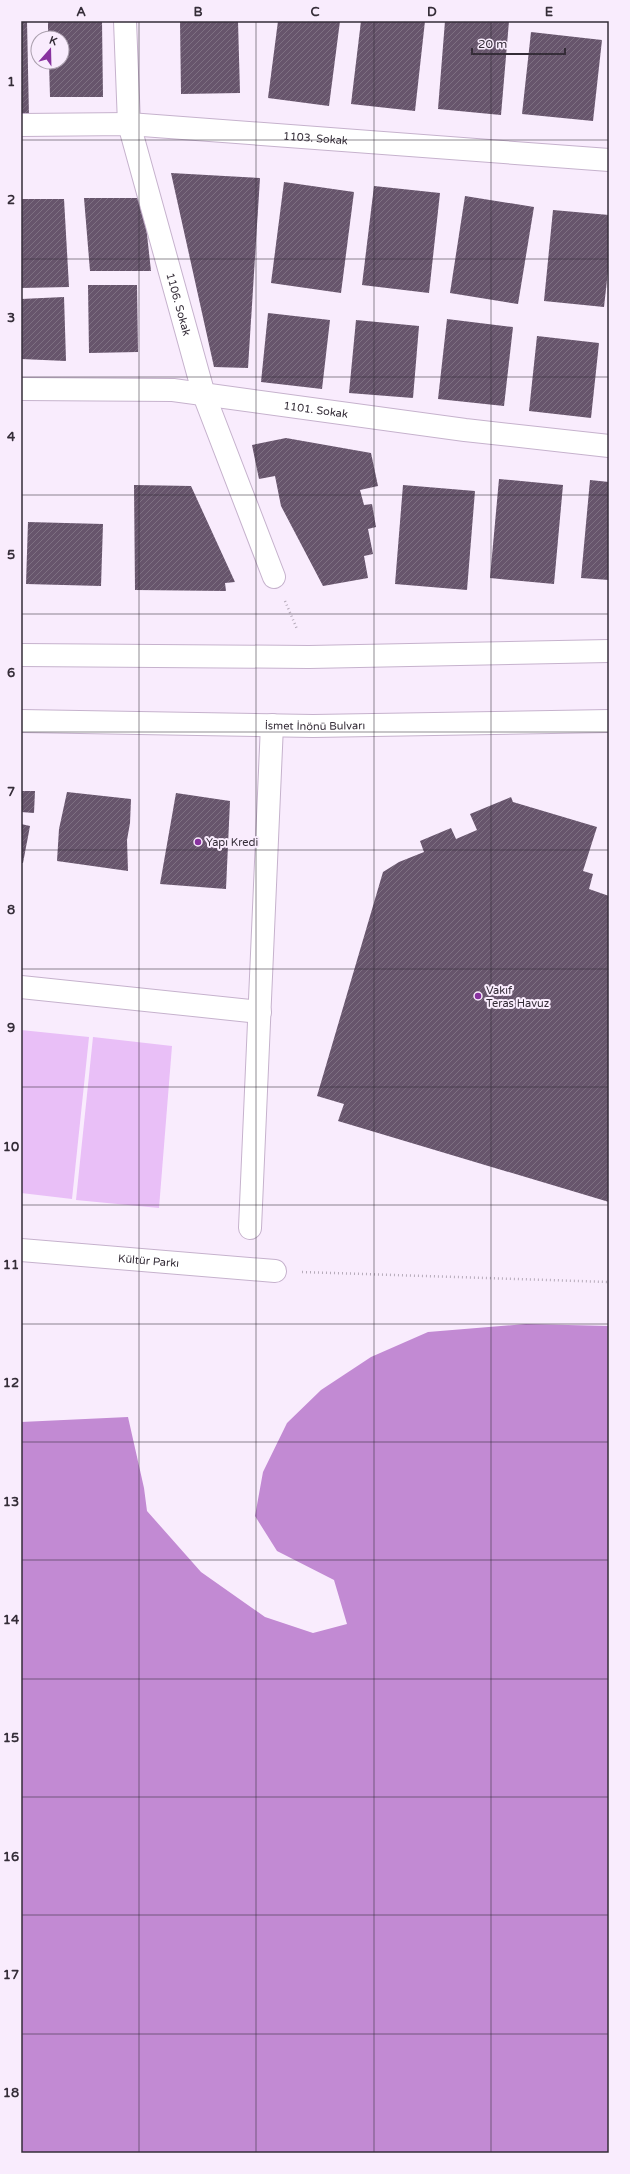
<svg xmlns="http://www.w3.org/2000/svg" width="630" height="2174" viewBox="0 0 630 2174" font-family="'Varela Round',sans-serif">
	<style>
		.garden { fill: #e9bff7 }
		.water { fill: #c28ad3 }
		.building { fill: url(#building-hatch) }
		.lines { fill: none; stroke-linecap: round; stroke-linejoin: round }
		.pedestrian-casing { stroke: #c6b2cd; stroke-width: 24 }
		.minor-casing { stroke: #c6b2cd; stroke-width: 24 }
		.primary-casing { stroke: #c6b2cd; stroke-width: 24 }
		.path { stroke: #b6abba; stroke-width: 2.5; stroke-dasharray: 1 3; stroke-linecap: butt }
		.pedestrian { stroke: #fff; stroke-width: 22 }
		.minor { stroke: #fff; stroke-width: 22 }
		.primary { stroke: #fff; stroke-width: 22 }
		.grid { fill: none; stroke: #352d38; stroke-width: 1; stroke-opacity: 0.55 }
		.poi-dot { fill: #88329f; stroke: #f9ecfd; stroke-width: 1.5 }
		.labels { text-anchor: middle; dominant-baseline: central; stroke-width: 4; stroke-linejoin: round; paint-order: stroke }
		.street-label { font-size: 11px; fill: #352d38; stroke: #f9ecfd }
		.poi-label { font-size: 11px; fill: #352d38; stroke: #f9ecfd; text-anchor: start }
		.neatline { fill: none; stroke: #352d38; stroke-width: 1.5 }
		.grid-label { font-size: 13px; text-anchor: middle; font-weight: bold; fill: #352d38 }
	</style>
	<defs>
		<pattern id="building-hatch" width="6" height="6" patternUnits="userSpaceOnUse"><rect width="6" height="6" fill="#67556c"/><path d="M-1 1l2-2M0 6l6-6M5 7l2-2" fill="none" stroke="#7e7082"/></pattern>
	</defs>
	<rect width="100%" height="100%" fill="#f9ecfd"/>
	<g class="garden">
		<polygon points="21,1030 89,1037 72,1199 21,1193"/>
		<polygon points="93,1037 172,1046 159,1208 76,1200"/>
	</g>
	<polygon class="water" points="526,1324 609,1326 609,2153 21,2153 21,1422 128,1417 144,1488 147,1511 201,1572 265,1617 313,1633 347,1624 334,1580 277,1551 255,1516 263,1472 287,1423 321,1390 371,1357 428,1332"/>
	<g class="building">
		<polygon points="21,21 27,21 29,117 21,117"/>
		<polygon points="48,21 102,21 103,97 50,97 49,62 62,62 62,38 48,38"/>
		<polygon points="180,21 238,21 240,93 181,94"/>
		<polygon points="278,21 340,21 329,106 268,98"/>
		<polygon points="361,21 425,21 415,111 351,104"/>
		<polygon points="445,21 509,21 501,115 438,109"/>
		<polygon points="531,32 602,40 593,121 522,114"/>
		<polygon points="171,173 260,178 248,368 214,367"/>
		<polygon points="284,182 354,192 341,293 271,283"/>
		<polygon points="374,186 440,193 429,293 362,285"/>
		<polygon points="465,196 534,207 518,304 450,293"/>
		<polygon points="84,198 143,198 151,271 90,271"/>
		<polygon points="21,199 64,199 69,287 21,288"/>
		<polygon points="553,210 609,215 609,262 604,307 544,301"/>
		<polygon points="88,285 137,285 138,352 89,353"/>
		<polygon points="64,297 66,361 21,359 21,299"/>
		<polygon points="268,313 330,320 322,389 261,382"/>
		<polygon points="447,319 513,327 504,406 438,399"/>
		<polygon points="356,320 419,326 413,398 349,393"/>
		<polygon points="537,336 599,343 591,418 529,411"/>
		<polygon points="286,438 371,453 378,486 360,490 364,505 372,504 376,527 368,529 373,554 364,556 368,578 323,586 281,506 275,476 259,479 252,445"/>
		<polygon points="499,479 563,485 554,584 490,578"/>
		<polygon points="590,480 609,482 609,580 581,578"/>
		<polygon points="134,485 191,486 235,582 225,583 226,591 135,590"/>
		<polygon points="403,485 475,491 467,590 395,584"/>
		<polygon points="28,522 103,524 101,586 26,584"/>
		<polygon points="21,791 35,791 34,813 21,812"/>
		<polygon points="67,792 131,799 130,823 127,840 128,871 57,861 59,829"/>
		<polygon points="176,793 230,801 226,889 160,884"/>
		<polygon points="511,797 513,802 597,827 583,871 593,874 589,889 609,896 609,1202 338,1121 344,1104 317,1096 383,872 399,862 424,852 420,841 451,828 456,839 477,830 470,814"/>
		<polygon points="21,824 30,826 23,863 21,863"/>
	</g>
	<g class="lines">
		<defs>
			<g id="pedestrian">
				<path id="s1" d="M21 1250 275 1271"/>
			</g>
			<g id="minor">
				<path id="s2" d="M125 21 129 124 204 395 274 577"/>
				<path id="s3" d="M21 125 129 124 609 160"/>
				<path id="s4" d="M21 389 173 390 465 430 609 446"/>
				<polyline points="21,987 260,1012"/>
				<polyline points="250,1228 272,725"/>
			</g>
			<g id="primary">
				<polyline points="21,655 309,657 609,651"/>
				<path id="s5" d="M21 721 313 726 609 721"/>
			</g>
		</defs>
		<use href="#pedestrian" class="pedestrian-casing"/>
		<use href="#minor" class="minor-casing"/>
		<use href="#primary" class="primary-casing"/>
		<g class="path">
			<polyline points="285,601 297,629"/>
			<polyline points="302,1272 609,1282"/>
		</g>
		<use href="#pedestrian" class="pedestrian"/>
		<use href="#minor" class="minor"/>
		<use href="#primary" class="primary"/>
	</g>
	<path class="grid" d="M139 21V2153M256 21V2153M374 21V2153M491 21V2153M21 140H609M21 259H609M21 377H609M21 495H609M21 614H609M21 732H609M21 850H609M21 969H609M21 1087H609M21 1205H609M21 1324H609M21 1442H609M21 1560H609M21 1679H609M21 1797H609M21 1915H609M21 2034H609"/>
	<g class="poi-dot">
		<circle cx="198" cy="842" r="4"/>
		<circle cx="478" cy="996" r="4"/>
	</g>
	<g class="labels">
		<g class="street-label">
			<text stroke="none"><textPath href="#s3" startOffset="295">1103. Sokak</textPath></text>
			<text stroke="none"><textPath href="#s2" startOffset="290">1106. Sokak</textPath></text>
			<text stroke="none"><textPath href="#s4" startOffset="296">1101. Sokak</textPath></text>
			<text stroke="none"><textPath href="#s5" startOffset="294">İsmet İnönü Bulvarı</textPath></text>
			<text stroke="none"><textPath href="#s1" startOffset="128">Kültür Parkı</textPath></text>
		</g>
		<g class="poi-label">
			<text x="206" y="842">Yapı Kredi</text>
			<text x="486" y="990">Vakıf<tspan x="486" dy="13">Teras Havuz</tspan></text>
		</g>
	</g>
	<rect width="630" height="2174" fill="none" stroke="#f9ecfd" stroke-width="44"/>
	<g transform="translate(50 50) rotate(20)"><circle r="19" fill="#f9ecfd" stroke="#aba0ae"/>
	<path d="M0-3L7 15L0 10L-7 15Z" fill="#88329f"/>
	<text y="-6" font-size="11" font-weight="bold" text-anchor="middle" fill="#352d38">K</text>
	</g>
	<path d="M472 48v6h93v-6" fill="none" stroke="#352d38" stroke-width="2"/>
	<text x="478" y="48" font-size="12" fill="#352d38" stroke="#f9ecfd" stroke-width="3" paint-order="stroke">20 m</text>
	<rect x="22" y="22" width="586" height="2130" class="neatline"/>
	<g class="grid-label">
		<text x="81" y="16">A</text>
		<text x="198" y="16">B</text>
		<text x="315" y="16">C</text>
		<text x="432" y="16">D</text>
		<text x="549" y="16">E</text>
		<text x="11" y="86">1</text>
		<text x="11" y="204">2</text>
		<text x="11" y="322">3</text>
		<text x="11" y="441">4</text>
		<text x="11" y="559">5</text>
		<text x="11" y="677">6</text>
		<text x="11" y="796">7</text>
		<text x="11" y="914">8</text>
		<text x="11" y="1032">9</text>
		<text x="11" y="1151">10</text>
		<text x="11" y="1269">11</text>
		<text x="11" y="1387">12</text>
		<text x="11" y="1506">13</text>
		<text x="11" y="1624">14</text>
		<text x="11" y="1742">15</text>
		<text x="11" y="1861">16</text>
		<text x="11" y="1979">17</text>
		<text x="11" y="2097">18</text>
	</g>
</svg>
